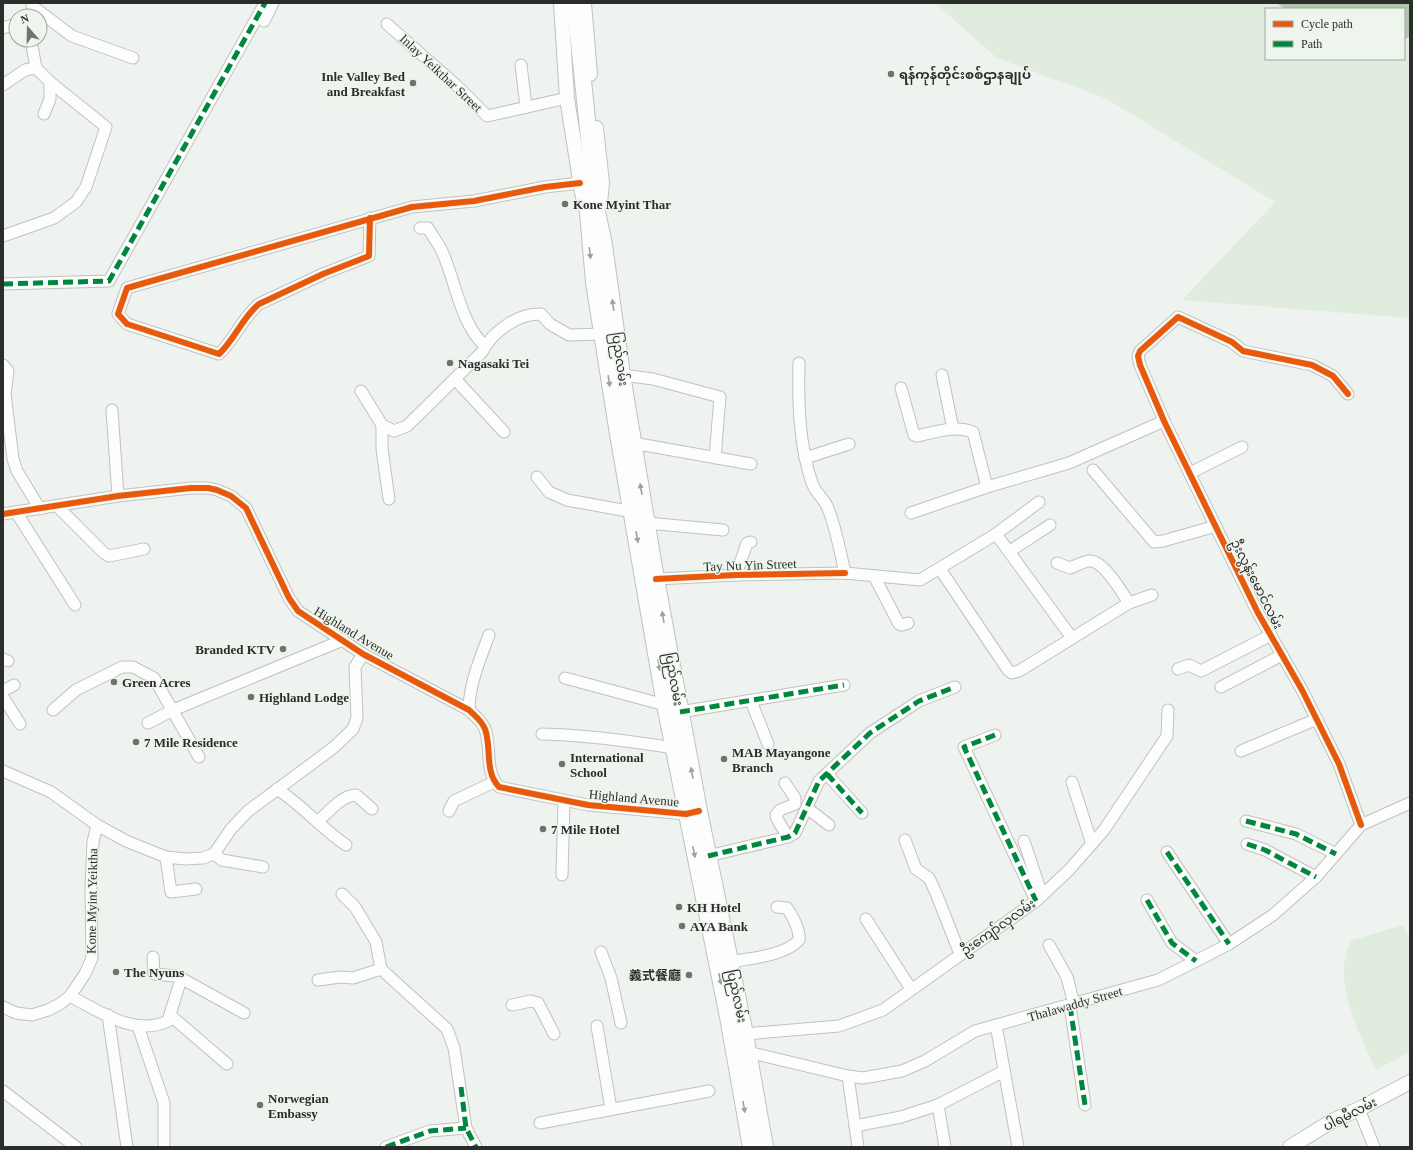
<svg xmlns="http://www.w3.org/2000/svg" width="1413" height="1150" viewBox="0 0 1413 1150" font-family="'Times New Roman','Noto Sans SC','Noto Sans Myanmar',serif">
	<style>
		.green { fill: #e0ecde }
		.water { fill: #b1c7ae }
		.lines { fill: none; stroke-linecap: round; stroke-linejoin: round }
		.minor-casing { stroke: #bfc2bf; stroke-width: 13 }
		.major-casing { stroke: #bfc2bf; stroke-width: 16 }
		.highway-casing { stroke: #bfc2bf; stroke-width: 18 }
		.minor { stroke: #fdfdfd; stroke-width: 11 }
		.major { stroke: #fdfdfd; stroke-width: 14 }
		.highway { stroke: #fdfdfd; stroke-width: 16 }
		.quiet { stroke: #00873e; stroke-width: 5; stroke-dasharray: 10 5; stroke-linecap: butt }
		.cycleway-casing { stroke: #eef5ed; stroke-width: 8 }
		.cycleway { stroke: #e8590c; stroke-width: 6 }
		.oneway { fill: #9e9f9e }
		.poi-dot { fill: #70726f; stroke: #eef5ed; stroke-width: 1.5 }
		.labels { text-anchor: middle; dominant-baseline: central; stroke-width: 3; stroke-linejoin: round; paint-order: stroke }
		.street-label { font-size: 13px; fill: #2b2d2a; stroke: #eef5ed }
		.poi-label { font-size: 13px; font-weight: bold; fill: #2b2d2a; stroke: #eef5ed; text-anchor: start }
	</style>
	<rect width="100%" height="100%" fill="#eff3ef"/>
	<g class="green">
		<polygon points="935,3 1275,3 1287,9 1266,9 1266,59 1404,59 1404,40 1410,36 1410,318 1182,300 1275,202 1107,99 997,58"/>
		<path d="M1403 925 1410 940V1052L1376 1070C1361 1038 1342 1001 1344 965 1345 957 1348 948 1350 941Z"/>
	</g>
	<polygon class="water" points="1275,3 1410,3 1410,36 1404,40 1404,9 1287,9"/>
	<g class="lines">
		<defs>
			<g id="minor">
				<polyline points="32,6 72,36 133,58"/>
				<polyline points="264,21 273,3"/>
				<polyline points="387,24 457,86 487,116 567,98"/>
				<polyline points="3,28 16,24"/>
				<polyline points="521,65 526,107"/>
				<polyline points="36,68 50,82 50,99 44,114"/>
				<polyline points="3,85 25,70 36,68 31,40"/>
				<path d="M370 218 369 256 323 274 259 304C242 318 235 339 219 354L127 324 118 314 127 288 412 207 474 201 545 187 580 183"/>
				<path d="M420 228H428C432 235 437 242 441 249 455 278 460 324 485 346"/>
				<polyline points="3,236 54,218 76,202 86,187 106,127 50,82"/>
				<polyline points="3,284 109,281 265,3"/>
				<path d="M799 363C798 402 799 445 812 483 815 492 823 498 827 506 836 527 840 551 845 573"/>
				<polyline points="3,365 8,371 5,394 13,459 17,471 40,509"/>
				<polyline points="622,375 653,379 720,397 715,458"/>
				<polyline points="942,375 953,429"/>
				<polyline points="455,379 504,432"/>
				<path d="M901 388 914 435 917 436C936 432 955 425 973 432L987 487"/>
				<path d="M361 391 382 425 394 431 407 426 482 352C492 332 518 313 541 314L550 324 569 335 602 334"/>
				<polyline points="1348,394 1333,376 1312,365 1243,351 1232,342 1178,317 1140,351 1138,356 1140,365 1164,421 1258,613 1302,690 1339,764 1361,825"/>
				<polyline points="112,410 118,496"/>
				<polyline points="382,425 382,449 389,499"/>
				<polyline points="633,443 751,464"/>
				<polyline points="805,458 849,444"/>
				<polyline points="1093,470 1154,542 1163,541 1216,526"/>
				<polyline points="1190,473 1242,447"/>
				<polyline points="537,477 549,492 567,500 633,512"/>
				<polyline points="57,506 104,553 109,556 144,549"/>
				<polyline points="16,512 75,605"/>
				<polyline points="911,513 987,487 1069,463 1164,421"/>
				<path d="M3 514 118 496 191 488H208L217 490 231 496 246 508 289 598 298 611 363 654 469 710C475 716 482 721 485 729 492 748 484 771 499 787L588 805 686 814 692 812"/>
				<polyline points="647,523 723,530"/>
				<polyline points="996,534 1039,502"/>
				<polyline points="1010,551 1050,525"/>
				<path d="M1057 563 1070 568C1076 566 1085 560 1091 561 1104 562 1122 592 1129 603"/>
				<polyline points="940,569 1008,670 1012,673 1019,671 1129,603 1152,595"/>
				<polyline points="736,575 747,543 751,542"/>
				<polyline points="874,576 899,624 902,625 908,623"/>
				<polyline points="656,579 736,575 845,573 920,580 996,534 1072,638"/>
				<polyline points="3,659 8,661"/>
				<polyline points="1178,669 1189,665 1201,671 1271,635"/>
				<polyline points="565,678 665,705"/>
				<polyline points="1221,687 1282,655"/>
				<polyline points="3,691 14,685"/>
				<polyline points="3,697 20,724"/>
				<polyline points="751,701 768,744"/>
				<polyline points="53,710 76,690 122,667 133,667 154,678 199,757"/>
				<path d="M469 710C469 685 480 659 489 635"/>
				<polyline points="680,712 844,685"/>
				<polyline points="148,723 173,710 343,640"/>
				<path d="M542 734C587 735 630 741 674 748"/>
				<polyline points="995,735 964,747 1036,901"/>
				<polyline points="1241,751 1317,719"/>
				<polyline points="3,771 51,792 97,825 126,841 166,857 185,859 203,858 214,854 231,829 248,811 333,748 353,729 357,718 355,667 363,654"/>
				<polyline points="827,774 862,813"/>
				<polyline points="1072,782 1092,844"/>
				<polyline points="785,783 795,798 795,804 780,810 776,815 777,819 788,837"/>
				<path d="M277 789C303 806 321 828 346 845"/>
				<polyline points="807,808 829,825"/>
				<polyline points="449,811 454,801 494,782"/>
				<path d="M318 821C328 813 342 795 356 795L372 809"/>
				<polyline points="1246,821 1296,834 1336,854"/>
				<polyline points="905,840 916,869 929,878 936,893 960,954"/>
				<polyline points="1024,841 1042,895"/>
				<polyline points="1247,844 1265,850 1316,877"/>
				<polyline points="1167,852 1229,944"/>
				<polyline points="214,854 222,860 263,867"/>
				<polyline points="708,856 788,837 795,833 819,781 870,733 919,701 955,687"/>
				<polyline points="166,857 171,892 196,889"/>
				<polyline points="562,875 564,801"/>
				<polyline points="342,894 355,907 376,942 381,969 447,1029 454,1048 466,1128 476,1147"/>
				<polyline points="1147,900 1172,943 1196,961"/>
				<polyline points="866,919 911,989"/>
				<polyline points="1049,945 1067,977 1074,1004"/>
				<polyline points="601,952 611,978 621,1023"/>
				<polyline points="153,957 154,974 177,976 244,1013"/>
				<path d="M730 962C750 958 785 956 799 940 800 929 793 917 787 908L777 907"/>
				<polyline points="318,980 340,977 353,978 381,969"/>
				<path d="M70 996C99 1011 135 1037 168 1021L181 979"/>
				<polyline points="512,1005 531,1001 538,1003 554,1034"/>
				<polyline points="1070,1006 1085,1105"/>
				<polyline points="3,1007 16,1013 32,1015 48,1010 60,1004 70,996 85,974 92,958 91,888 93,842 97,825"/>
				<polyline points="108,1015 127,1147"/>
				<polyline points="170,1015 227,1064"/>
				<polyline points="996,1025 1018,1147"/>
				<polyline points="138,1026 164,1103 164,1147"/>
				<polyline points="597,1026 611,1109"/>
				<polyline points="745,1034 839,1026 883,1010 1036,901 1069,870 1104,830 1167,736 1168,710"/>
				<polyline points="742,1054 748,1052 848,1076 863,1078 902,1071 925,1061 975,1031 1158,980 1196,961 1229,944 1273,915 1316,877 1361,825 1410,803"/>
				<polyline points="848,1076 858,1147"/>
				<polyline points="3,1091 76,1147"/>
				<polyline points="938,1105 945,1147"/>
				<polyline points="1359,1109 1374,1147"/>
				<polyline points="540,1123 709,1091"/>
				<polyline points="855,1126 901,1117 938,1105 1004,1071"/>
				<polyline points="386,1147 430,1131 466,1128"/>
			</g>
			<g id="major">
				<polyline points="561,3 567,98 582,193 587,212"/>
				<polyline points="584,3 590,74"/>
				<polyline points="596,128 602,183 600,203"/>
				<polyline points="1290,1147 1332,1121 1359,1109 1410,1082"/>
			</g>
			<g id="highway">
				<polyline points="575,3 596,207 604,245 622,375 656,579 699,811 745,1034 765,1147"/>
				<polyline points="587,201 594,282 618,434 665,705 728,1017 751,1147"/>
			</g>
		</defs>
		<use href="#minor" class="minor-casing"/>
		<use href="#major" class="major-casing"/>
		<use href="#highway" class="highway-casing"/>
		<use href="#minor" class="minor"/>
		<use href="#major" class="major"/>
		<use href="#highway" class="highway"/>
		<g class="quiet">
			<polyline points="3,284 109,281 265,3"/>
			<polyline points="680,712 844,685"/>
			<polyline points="995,735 964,747 1036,901"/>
			<polyline points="827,774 862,813"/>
			<polyline points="1246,821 1296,834 1336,854"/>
			<polyline points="1247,844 1265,850 1316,877"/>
			<polyline points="1167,852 1229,944"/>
			<polyline points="708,856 788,837 795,833 819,781 870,733 919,701 955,687"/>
			<polyline points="1147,900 1172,943 1196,961"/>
			<polyline points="1070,1006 1085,1105"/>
			<polyline points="461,1087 466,1128 476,1147"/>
			<polyline points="386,1147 430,1131 466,1128"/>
		</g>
		<defs>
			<g id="cycleway">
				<path d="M370 218 369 256 323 274 259 304C242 318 235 339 219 354L127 324 118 314 127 288 412 207 474 201 545 187 580 183"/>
				<polyline points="1348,394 1333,376 1312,365 1243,351 1232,342 1178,317 1140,351 1138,356 1140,365 1164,421 1258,613 1302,690 1339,764 1361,825"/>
				<path d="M3 514 118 496 191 488H208L217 490 231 496 246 508 289 598 298 611 363 654 469 710C475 716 482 721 485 729 492 748 484 771 499 787L588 805 686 814 699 811"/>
				<polyline points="656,579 736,575 845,573"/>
			</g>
		</defs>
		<use href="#cycleway" class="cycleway-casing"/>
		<use href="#cycleway" class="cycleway"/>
	</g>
	<defs><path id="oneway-solid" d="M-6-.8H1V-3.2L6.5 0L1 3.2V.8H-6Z"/></defs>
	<g class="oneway">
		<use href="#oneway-solid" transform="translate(590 253) rotate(83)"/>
		<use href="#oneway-solid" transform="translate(613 305) rotate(-98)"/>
		<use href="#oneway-solid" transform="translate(609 381) rotate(81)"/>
		<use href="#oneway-solid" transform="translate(641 489) rotate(-100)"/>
		<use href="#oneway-solid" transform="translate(637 537) rotate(80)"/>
		<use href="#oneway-solid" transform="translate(663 617) rotate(-100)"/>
		<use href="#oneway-solid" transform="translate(659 665) rotate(80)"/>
		<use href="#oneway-solid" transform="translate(692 773) rotate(-101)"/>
		<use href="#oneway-solid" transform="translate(694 852) rotate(79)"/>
		<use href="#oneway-solid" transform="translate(720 979) rotate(78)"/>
		<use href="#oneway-solid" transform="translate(744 1107) rotate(80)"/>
	</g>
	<g class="poi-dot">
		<circle cx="891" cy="74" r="4"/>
		<circle cx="413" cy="83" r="4"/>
		<circle cx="565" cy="204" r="4"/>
		<circle cx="450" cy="363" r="4"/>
		<circle cx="283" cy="649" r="4"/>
		<circle cx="114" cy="682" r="4"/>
		<circle cx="251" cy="697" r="4"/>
		<circle cx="136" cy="742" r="4"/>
		<circle cx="724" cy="759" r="4"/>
		<circle cx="562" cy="764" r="4"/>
		<circle cx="543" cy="829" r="4"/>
		<circle cx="679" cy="907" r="4"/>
		<circle cx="682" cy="926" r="4"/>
		<circle cx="116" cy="972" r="4"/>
		<circle cx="689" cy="975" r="4"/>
		<circle cx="260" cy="1105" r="4"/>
	</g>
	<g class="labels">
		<g class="street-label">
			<text transform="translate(441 73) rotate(43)">Inlay Yeikthar Street</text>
			<text transform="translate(620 359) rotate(82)">ပြည်လမ်း</text>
			<text transform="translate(750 565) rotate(-2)">Tay Nu Yin Street</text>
			<text transform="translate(1257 584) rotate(63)">ဦးလွန်းမောင်လမ်း</text>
			<text transform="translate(354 633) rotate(31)">Highland Avenue</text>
			<text transform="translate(674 679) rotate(80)">ပြည်လမ်း</text>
			<text transform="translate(634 798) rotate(5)">Highland Avenue</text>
			<text transform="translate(92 901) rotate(-89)">Kone Myint Yeiktha</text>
			<text transform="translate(998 927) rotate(-35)">ဦးကျော်လှလမ်း</text>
			<text transform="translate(737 996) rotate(78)">ပြည်လမ်း</text>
			<text transform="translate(1075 1004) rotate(-16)">Thalawaddy Street</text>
			<text transform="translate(1350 1114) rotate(-27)">ပါရမီလမ်း</text>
		</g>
		<g class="poi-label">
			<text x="899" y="74">ရန်ကုန်တိုင်းစစ်ဌာနချုပ်</text>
			<text x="405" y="76" text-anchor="end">Inle Valley Bed<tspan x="405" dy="15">and Breakfast</tspan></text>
			<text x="573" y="204">Kone Myint Thar</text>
			<text x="458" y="363">Nagasaki Tei</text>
			<text x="275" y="649" text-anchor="end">Branded KTV</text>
			<text x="122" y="682">Green Acres</text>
			<text x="259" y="697">Highland Lodge</text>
			<text x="144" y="742">7 Mile Residence</text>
			<text x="732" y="752">MAB Mayangone<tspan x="732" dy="15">Branch</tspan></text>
			<text x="570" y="757">International<tspan x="570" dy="15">School</tspan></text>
			<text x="551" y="829">7 Mile Hotel</text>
			<text x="687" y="907">KH Hotel</text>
			<text x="690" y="926">AYA Bank</text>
			<text x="124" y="972">The Nyuns</text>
			<text x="681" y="975" text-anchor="end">義式餐廳</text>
			<text x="268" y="1098">Norwegian<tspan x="268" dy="15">Embassy</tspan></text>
		</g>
	</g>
	<rect width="1413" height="1150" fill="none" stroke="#2b2d2a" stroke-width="8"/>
	<rect x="1265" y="8" width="140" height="52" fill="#eef5ed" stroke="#a0a59f"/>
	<rect x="1273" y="21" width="20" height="6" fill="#e8590c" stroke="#a0a59f"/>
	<text x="1301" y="28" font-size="12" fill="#2b2d2a">Cycle path</text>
	<rect x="1273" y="41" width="20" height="6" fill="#00873e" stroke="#a0a59f"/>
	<text x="1301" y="48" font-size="12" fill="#2b2d2a">Path</text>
	<g transform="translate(28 28) rotate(340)"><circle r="19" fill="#eef5ed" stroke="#a0a59f"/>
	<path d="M0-3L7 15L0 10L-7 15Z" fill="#70726f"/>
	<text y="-6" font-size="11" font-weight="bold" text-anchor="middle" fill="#2b2d2a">N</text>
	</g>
</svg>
